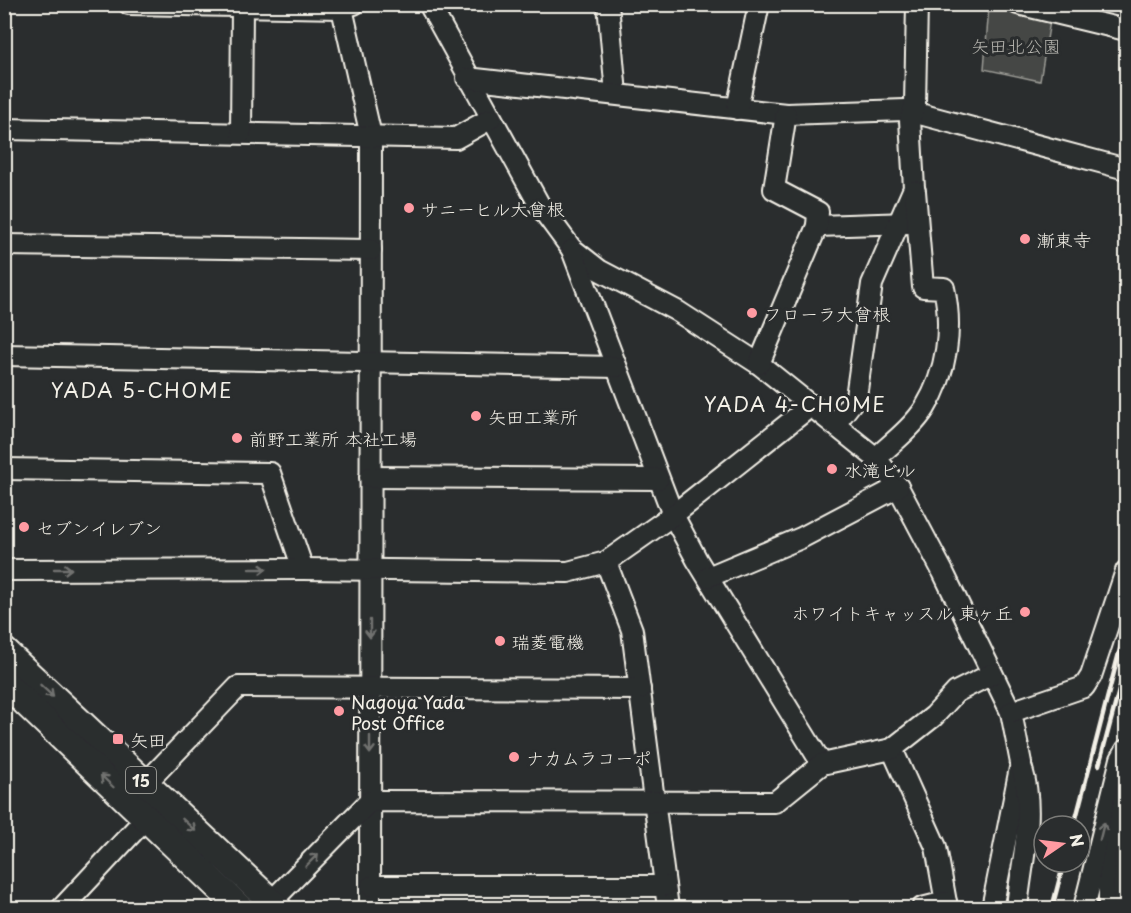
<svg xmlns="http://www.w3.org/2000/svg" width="1131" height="913" viewBox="0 0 1131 913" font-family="'Playpen Sans','Klee One',sans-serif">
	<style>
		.green { fill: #444645; stroke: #9c9c96; stroke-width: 1.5 }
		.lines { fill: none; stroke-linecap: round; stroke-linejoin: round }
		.minor-casing { stroke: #f4f1e8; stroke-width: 24 }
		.major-casing { stroke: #f4f1e8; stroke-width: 30 }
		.minor { stroke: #2a2d2e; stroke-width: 20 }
		.major { stroke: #2a2d2e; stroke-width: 26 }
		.rail { stroke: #f4f1e8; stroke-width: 4.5 }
		.oneway { stroke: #71726f }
		.poi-dot { fill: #ff9aa2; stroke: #2a2d2e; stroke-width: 2 }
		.labels { text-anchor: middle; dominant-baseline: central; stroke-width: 6; stroke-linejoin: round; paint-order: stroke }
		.shield { fill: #2a2d2e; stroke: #b7b6b0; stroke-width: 1.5 }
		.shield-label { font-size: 16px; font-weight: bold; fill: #f4f1e8 }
		.park-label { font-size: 18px; fill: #b6b5af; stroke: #2a2d2e }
		.poi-label { font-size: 18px; fill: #f4f1e8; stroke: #2a2d2e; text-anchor: start }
		.neighbourhood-label { font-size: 20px; letter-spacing: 1.5px; fill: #f4f1e8; stroke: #2a2d2e }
	</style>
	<rect width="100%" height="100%" fill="#2a2d2e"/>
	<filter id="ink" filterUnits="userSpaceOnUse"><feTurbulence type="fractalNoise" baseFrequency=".0167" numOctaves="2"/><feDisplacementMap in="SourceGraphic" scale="12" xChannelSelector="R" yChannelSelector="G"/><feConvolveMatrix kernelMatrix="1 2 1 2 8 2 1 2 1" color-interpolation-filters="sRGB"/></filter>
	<g filter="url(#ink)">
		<polygon class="green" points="989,7 1050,21 1040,81 984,69"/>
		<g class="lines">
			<defs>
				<g id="minor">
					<polyline points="129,4 341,8 354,4"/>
					<polyline points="341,4 371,136 370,908"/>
					<polyline points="429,4 540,206 571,248 599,270 677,311 759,364 876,458 898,487 943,572 1011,712 1021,763 992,908"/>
					<polyline points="608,4 616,94"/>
					<polyline points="1018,4 1126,30"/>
					<polyline points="467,78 786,114 905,110 1126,169"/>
					<polyline points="737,109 759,4"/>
					<polyline points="4,129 456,138 490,119"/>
					<polyline points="241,133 242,7"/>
					<polyline points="817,226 909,223"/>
					<polyline points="4,245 371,250"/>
					<polyline points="572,250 673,515 697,560 822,764"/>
					<polyline points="4,355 616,367"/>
					<polyline points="759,364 817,226 818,212 774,189 786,114"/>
					<polyline points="835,424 856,397 872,284 914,188 910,120 915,104 917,4"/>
					<path d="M876 458C892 443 913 427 925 408 947 372 953 329 944 288L923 287 915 191"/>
					<polyline points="4,469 270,473 303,569"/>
					<polyline points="370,477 658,479"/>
					<polyline points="606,562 632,630 668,908"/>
					<polyline points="4,570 303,569 568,572 606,562 673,515 812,405"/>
					<polyline points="708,577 801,538 898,487"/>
					<polyline points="1011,712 1084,687 1091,676 1126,571"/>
					<polyline points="892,749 936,847 947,908"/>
					<polyline points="145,784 238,687 640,689"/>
					<polyline points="371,886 665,886"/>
					<polyline points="271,902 370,801 775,802 822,764 892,749 934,716 956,692 992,674"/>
					<polyline points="62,908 146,818"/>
					<polyline points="922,908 946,902"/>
					<path d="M1017 908C1021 863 1036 814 1022 769"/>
					<polyline points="1084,908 1121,759 1126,750"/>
					<polyline points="1109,908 1109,879 1126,789"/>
					<polyline points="1123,908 1125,853"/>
				</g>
				<g id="major">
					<polyline points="4,651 278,908"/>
					<polyline points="4,682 240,908"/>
				</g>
			</defs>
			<use href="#minor" class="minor-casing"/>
			<use href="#major" class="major-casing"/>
			<use href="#minor" class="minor"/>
			<use href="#major" class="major"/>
			<g class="rail">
				<polyline points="1099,765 1126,664"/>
				<polyline points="1074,826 1126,626"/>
				<polyline points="1052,908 1064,862"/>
			</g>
		</g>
		<defs><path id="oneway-shaft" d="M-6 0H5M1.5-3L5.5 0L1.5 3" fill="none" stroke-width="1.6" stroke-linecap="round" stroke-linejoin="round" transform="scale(1.5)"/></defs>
		<g class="oneway">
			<use href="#oneway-shaft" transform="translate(63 569)"/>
			<use href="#oneway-shaft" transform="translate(258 569)"/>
			<use href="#oneway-shaft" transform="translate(370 629) rotate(90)"/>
			<use href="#oneway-shaft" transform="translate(47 691) rotate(43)"/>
			<use href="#oneway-shaft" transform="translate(370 745) rotate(90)"/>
			<use href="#oneway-shaft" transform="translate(107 781) rotate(-136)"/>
			<use href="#oneway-shaft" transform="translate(189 825) rotate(43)"/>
			<use href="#oneway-shaft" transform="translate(1102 831) rotate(-76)"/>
			<use href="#oneway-shaft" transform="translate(312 860) rotate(-45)"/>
		</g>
	</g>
	<g class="poi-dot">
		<circle cx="409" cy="208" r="6"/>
		<circle cx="1025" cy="239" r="6"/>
		<circle cx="752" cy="313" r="6"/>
		<circle cx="476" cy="416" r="6"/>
		<circle cx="237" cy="438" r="6"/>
		<circle cx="832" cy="469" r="6"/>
		<circle cx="24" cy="527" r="6"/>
		<circle cx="1025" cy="612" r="6"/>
		<circle cx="500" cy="641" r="6"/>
		<circle cx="339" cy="711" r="6"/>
		<rect x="112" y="733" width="12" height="12" rx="3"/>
		<circle cx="514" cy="757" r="6"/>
	</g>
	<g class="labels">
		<rect class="shield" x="126" y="767" width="30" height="26" rx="4.5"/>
		<g class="shield-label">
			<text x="141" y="780">15</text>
		</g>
		<g class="park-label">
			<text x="1016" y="45">矢田北公園</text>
		</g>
		<g class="poi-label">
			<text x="421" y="208">サニーヒル大曾根</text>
			<text x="1037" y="239">漸東寺</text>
			<text x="764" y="313">フローラ大曾根</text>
			<text x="488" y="416">矢田工業所</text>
			<text x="249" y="438">前野工業所 本社工場</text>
			<text x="844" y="469">水滝ビル</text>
			<text x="36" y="527">セブンイレブン</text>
			<text x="1013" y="612" text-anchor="end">ホワイトキャッスル 東ヶ丘</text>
			<text x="512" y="641">瑞菱電機</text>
			<text x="351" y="701">Nagoya Yada<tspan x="351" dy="21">Post Office</tspan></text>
			<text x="130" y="739">矢田</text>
			<text x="526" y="757">ナカムラコーポ</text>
		</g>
		<g class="neighbourhood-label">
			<text x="142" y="390">YADA 5-CHOME</text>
			<text x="795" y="404">YADA 4-CHOME</text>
		</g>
	</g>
	<rect width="1131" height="913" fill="none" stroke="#2a2d2e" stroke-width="24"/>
	<rect x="12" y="12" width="1107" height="889" fill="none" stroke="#f4f1e8" stroke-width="2" filter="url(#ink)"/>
	<g transform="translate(1062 844) rotate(76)"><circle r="28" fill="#2a2d2e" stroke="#7b7b78" stroke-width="1.5"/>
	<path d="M0-4.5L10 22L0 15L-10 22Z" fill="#ff9aa2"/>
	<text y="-9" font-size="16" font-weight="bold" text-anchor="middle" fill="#f4f1e8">N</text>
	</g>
</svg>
